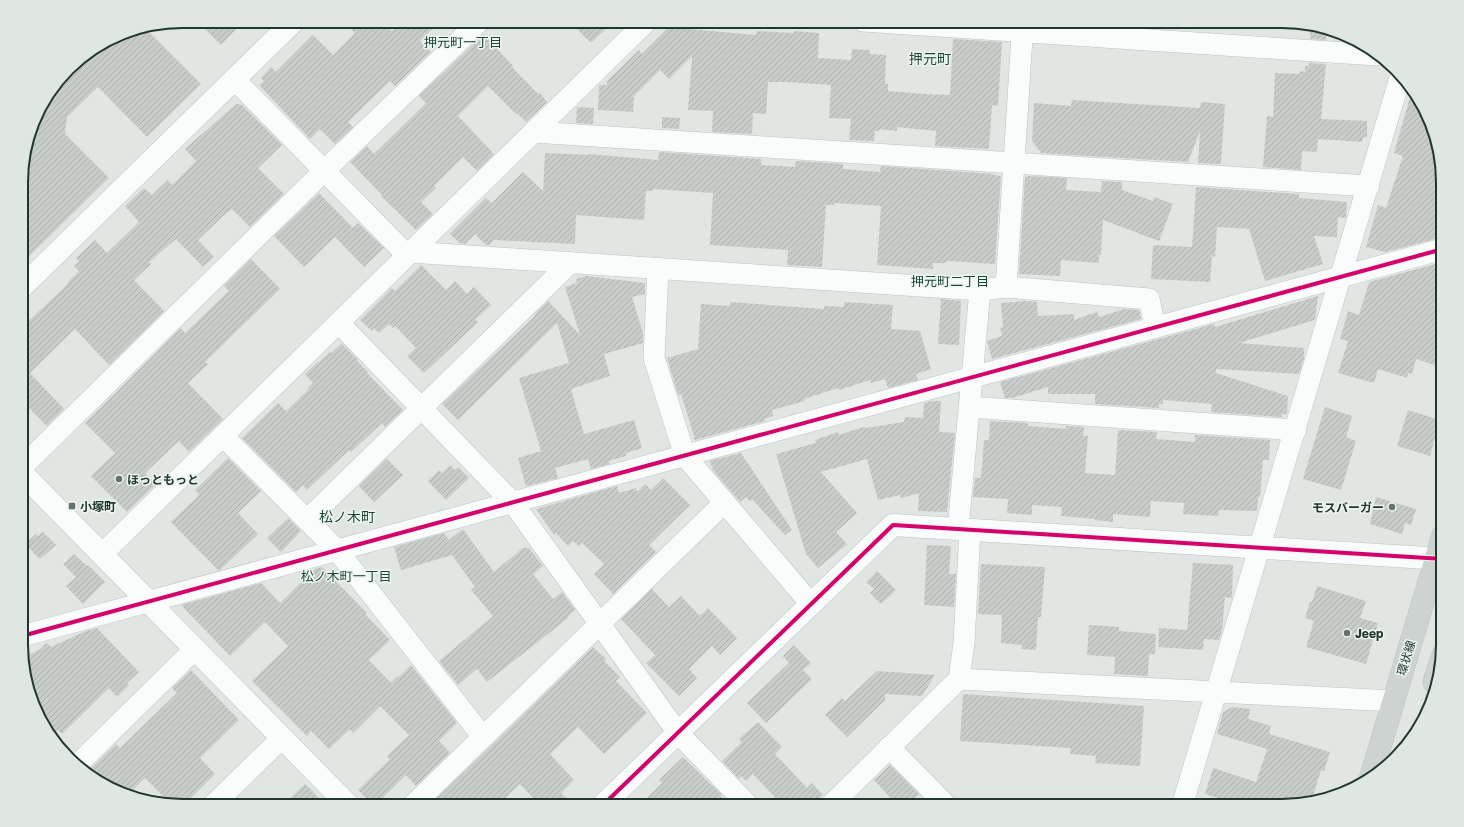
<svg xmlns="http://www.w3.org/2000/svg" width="1464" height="827" viewBox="0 0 1464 827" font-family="'Golos Text','Noto Sans JP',sans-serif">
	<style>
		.building { fill: url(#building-hatch) }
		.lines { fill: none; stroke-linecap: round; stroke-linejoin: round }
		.street-casing { stroke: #bec3c0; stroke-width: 22 }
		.secondary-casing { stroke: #bdc3c0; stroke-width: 23 }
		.primary-casing { stroke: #bcc3bf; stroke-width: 23 }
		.street { stroke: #fafbfb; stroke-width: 21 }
		.secondary { stroke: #fafbfb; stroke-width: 22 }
		.primary { stroke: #ccd3d0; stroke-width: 22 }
		.cycleway-casing { stroke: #eef6f1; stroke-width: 6 }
		.cycleway { stroke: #d6006c; stroke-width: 4 }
		.poi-dot { fill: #64746d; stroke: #eef6f1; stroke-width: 1.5 }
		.labels { text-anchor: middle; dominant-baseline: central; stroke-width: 3; stroke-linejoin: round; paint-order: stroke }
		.poi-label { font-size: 12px; font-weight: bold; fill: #21372e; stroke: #eef6f1; text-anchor: start }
		.street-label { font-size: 12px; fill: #21372e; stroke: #eef6f1 }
		.neighbourhood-label { font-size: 13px; fill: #1e4738; stroke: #eef6f1 }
		.quarter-label { font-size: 14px; fill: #1e4738; stroke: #eef6f1 }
		.rim { fill: none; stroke: #21372e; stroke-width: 2 }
	</style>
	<defs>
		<pattern id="building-hatch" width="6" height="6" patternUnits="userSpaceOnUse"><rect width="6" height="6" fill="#c8cdca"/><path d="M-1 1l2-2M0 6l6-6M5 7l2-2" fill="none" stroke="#acb1ae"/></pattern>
	</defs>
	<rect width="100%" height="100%" fill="#e1e6e3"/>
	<g class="building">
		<polygon points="197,21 244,21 221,45"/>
		<polygon points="343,21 382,21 392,31 403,21 441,21 420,41 431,52 395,86 390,81 348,122 353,127 335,144 320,129 310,139 259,85 264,81 261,78 271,67 276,72 313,35 333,55 355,33"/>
		<polygon points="569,21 614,21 591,43"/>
		<polygon points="670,21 689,21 688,29 756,35 757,31 794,33 794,31 819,33 818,58 851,60 852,49 870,50 870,54 886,55 885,84 888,84 888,91 925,94 950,95 953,39 1002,42 998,106 992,105 989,149 935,146 936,131 897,127 897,131 879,129 879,131 875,131 874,141 849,140 851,119 829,118 831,85 786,82 768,82 766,114 753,113 752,134 712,132 713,111 688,110 692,56 669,79 660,70 634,96 633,112 598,110 599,85 607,85 607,81 639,50 642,54 669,27"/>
		<polygon points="1311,25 1327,28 1326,40 1310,39"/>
		<polygon points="145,28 201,84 147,137 98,87 67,117 65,134 109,178 22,263 22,161 38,111 76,61 121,33"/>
		<polygon points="484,34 513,66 512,67 538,94 540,93 547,102 526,122 517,113 516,114 488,86 458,116 494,154 477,171 463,157 434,186 436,188 421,202 433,214 416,230 381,196 382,195 350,162 367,146 374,154 426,103 419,96"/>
		<polygon points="1309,63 1326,64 1321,119 1367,121 1367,137 1363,137 1362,142 1318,139 1317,152 1302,151 1301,170 1263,167 1267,116 1273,117 1275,73 1299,74 1300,71 1305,72 1305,66 1309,66"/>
		<polygon points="1412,90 1416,93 1435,131 1443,171 1443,237 1385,252 1366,247 1378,205 1386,208 1403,156 1394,153"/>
		<polygon points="1072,100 1200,108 1201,102 1225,104 1221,164 1198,163 1200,131 1188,162 1041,153 1032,141 1034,103 1071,106"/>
		<polygon points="236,104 242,105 282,145 258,168 284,194 250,227 232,209 225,214 198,240 214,257 203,267 176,239 149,262 151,264 134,280 164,311 109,365 75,329 42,361 30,373 64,409 47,426 22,401 22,327 68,284 67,283 79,271 74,266 79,261 76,258 95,240 107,253 139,222 125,206 144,188 152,195 168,180 172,185 196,161 185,149"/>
		<polygon points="577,107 594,108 593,124 576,123"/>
		<polygon points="662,117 680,118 679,129 662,128"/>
		<polygon points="659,152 761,159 761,165 795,167 796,161 843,164 843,169 880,172 881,166 993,174 993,175 1001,176 995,264 946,261 946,263 933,263 933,269 877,265 881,206 834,203 834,205 826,205 822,267 787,265 788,250 710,245 713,193 653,189 653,191 646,191 644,220 576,215 575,244 494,240 489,245 486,245 475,234 465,244 460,243 450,234 486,198 492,203 523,172 543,191 545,153 589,155 589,154 658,160"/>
		<polygon points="1030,176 1067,178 1066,190 1101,192 1102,181 1122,182 1122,190 1153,201 1154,197 1173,204 1159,241 1103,220 1101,255 1099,255 1099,263 1061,260 1060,276 1019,274 1025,177"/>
		<polygon points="1196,187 1299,194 1299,198 1347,202 1346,215 1346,218 1338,217 1337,237 1314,236 1323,264 1265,281 1249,229 1217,227 1215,257 1212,256 1210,282 1151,279 1153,245 1192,247"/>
		<polygon points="319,193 353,228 358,223 384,248 364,267 335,237 304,267 274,236"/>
		<polygon points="251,259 280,289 205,362 208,364 188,383 223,419 189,452 179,441 145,473 156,484 127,512 91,476 115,453 85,423 181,328 185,333 229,291 224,286"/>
		<polygon points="1443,262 1443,277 1434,306 1443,308 1443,348 1437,366 1416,359 1412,374 1408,373 1407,378 1378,369 1374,383 1338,373 1348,341 1340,339 1348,311 1359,315 1369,282"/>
		<polygon points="421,265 446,290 455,281 467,294 474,287 491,305 475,320 478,322 424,373 407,356 416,348 395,326 393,328 389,324 379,333 374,328 372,331 360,320 392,288 395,291"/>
		<polygon points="586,276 645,283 645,294 632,297 643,333 643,343 604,354 610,376 571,389 584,434 634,420 642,448 626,453 626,456 609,461 610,464 591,469 588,459 555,468 558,478 526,486 518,458 541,451 519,378 569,363 557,323 458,420 442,404 535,316 534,315 548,301 580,335 565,287 577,283 576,279"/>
		<polygon points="1318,296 1315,320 1239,343 1304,348 1304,358 1299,374 1216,369 1216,373 1288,396 1287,414 1282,414 1282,417 1211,412 1212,404 1163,400 1163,404 1159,404 1159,408 1095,404 1095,394 1048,394 1048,387 1012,398 1005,398 1000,382 1214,324 1215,327"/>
		<polygon points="941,299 961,301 959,345 938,344"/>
		<polygon points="1026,301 1037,302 1038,316 1074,314 1074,320 1097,312 1099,317 1124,309 1139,310 1141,319 992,359 987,341 1002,336 1000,328 1003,327 1001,303"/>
		<polygon points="730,302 824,309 824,306 844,307 844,302 893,305 891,329 920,331 931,369 916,374 918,380 888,388 885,379 871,383 870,380 839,390 838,388 804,399 805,401 772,410 773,416 764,419 765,421 695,440 693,438 696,436 694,436 681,394 678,395 667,358 698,349 701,304 730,306"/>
		<polygon points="341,344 342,344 358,360 357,361 368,372 367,373 403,410 385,427 382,423 351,452 349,450 307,490 303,485 296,492 242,438 278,403 286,411 309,389 308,388 313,383 305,374 318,362 319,362 330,352 331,353"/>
		<polygon points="931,401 941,401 939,432 955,433 947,512 918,511 919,493 901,498 900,495 878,500 867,459 821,472 857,513 836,532 847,544 818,568 806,554 776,454 816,443 815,440 838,432 839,435 864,427 865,428 904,422 905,417 923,418 924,403"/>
		<polygon points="1325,407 1352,416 1346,437 1356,441 1341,490 1303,479"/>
		<polygon points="1408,410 1440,420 1430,456 1397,446"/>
		<polygon points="990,421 1028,423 1028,426 1066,429 1066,426 1084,427 1083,436 1088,436 1085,473 1115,475 1118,430 1157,432 1156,439 1195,442 1195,435 1270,440 1269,460 1263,460 1260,497 1258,497 1257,511 1219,510 1218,516 1201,515 1183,514 1184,503 1151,501 1150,517 1113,514 1113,522 1095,520 1095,519 1061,516 1062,507 1032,505 1032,515 1007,513 1008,499 973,497 975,478 981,478 984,440 989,440"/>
		<polygon points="741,453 792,530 785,535 752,499 750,501 746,497 740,502 712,469 713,468 709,461"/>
		<polygon points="228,458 261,491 238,513 258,534 220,570 218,570 171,522 198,496 199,494 195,490"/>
		<polygon points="387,459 403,475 374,502 359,486"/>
		<polygon points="450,465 455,470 458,467 469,478 446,500 428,481 439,470 442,473"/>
		<polygon points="663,478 690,505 649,545 656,552 613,594 594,574 604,564 582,543 579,546 573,541 568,546 556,533 554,535 536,509 617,486 619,493 636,488 637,492 645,484 651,490"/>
		<polygon points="1376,497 1416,509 1411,525 1405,523 1402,534 1370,524"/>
		<polygon points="288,518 301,531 281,552 267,538"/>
		<polygon points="463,529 494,572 523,548 529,548 543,566 533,574 553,599 562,592 575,610 567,617 568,618 487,682 477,669 458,685 439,661 493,616 471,590 475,587 452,555 401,570 394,547 444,533 449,540"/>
		<polygon points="43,532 56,545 40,559 25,544 36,534 38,536"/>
		<polygon points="927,545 951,546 949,574 956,574 954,607 924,605"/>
		<polygon points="74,554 87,566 88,565 105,582 83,604 66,586 76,577 63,564"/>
		<polygon points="1193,563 1233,565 1232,598 1225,597 1222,630 1219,640 1204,639 1203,650 1158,647 1159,628 1187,630"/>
		<polygon points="981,564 1045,567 1041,617 1038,617 1036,650 1021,649 1022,645 1001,643 1002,615 978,614"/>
		<polygon points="322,567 367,613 365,614 390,640 369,660 391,683 398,676 399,677 411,665 457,723 439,741 450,753 416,786 406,775 374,806 358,790 390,759 387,756 409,735 380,706 353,733 350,729 329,749 311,731 307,736 252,681 288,646 265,622 230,656 181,605 261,583 280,603 315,569"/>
		<polygon points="877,571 896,590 881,604 870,593 874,589 866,582"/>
		<polygon points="1317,586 1366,601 1360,618 1378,623 1366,664 1306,647 1314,621 1305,618 1310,602 1312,602"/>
		<polygon points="652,589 669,607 681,596 700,616 708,608 737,638 720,655 712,646 689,669 697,678 679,696 646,663 655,655 621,619"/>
		<polygon points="1089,625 1119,627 1119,631 1156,634 1155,654 1149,654 1148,676 1114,674 1115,657 1087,655"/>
		<polygon points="97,628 139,672 127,683 129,685 117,697 109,688 62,734 58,730 51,737 48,734 22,666 22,658 41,649 46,643 51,647 86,631"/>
		<polygon points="794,645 811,663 803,670 812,679 766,723 747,703 789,663 783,656"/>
		<polygon points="593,647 606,659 604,661 620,677 616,681 647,713 604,754 578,727 550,754 574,780 561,793 574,806 541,806 520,784 497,806 435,806 432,803"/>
		<polygon points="191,670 239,720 200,758 215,774 191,798 199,806 171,804 145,778 128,795 102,785 88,771 116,744 120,748 177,693 172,688"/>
		<polygon points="877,671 935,675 922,696 885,694 885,700 847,737 825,715 842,698 845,701"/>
		<polygon points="963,694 1144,706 1140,766 1095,763 1096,756 1070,754 1071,748 960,741"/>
		<polygon points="1232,707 1250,709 1248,719 1271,726 1269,734 1330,752 1324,771 1321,770 1311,802 1292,806 1244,806 1205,794 1213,768 1256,782 1267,749 1217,734 1223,712"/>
		<polygon points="758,722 782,747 775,754 807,788 812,783 823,795 812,806 783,806 753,774 746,781 741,776 739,779 722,761 742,742 739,739"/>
		<polygon points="683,757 722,795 720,796 730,806 639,806 662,783 659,780"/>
		<polygon points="890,765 919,794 907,806 898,806 874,780"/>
		<polygon points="305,784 327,806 282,806"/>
	</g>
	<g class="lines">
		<defs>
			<g id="street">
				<polyline points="863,21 1376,55"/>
				<polyline points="234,79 407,255"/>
				<polyline points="533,132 1369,186"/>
				<polyline points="410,252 980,290 1006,287 1149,299 1155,327"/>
				<polyline points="658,269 654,358 685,456 811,604"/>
				<polyline points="1006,287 1023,21"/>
				<polyline points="339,323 513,503 678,733 749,806"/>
				<polyline points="969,407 1296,430"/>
				<polyline points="223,436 337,550 483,737"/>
				<polyline points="22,467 324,171 480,21"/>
				<polyline points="307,520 570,263"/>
				<polyline points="958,529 980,290"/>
				<polyline points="102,554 647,21"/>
				<polyline points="22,636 1443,249"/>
				<polyline points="959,679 964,643 970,530"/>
				<polyline points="889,747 947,806"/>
				<polyline points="79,763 195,649"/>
				<polyline points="212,806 282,738"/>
				<polyline points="412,806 724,503"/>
				<polyline points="830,806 959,679 1394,701"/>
				<polyline points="1182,806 1400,78"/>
			</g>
			<g id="secondary">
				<polyline points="22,287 294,21"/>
				<polyline points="22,473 349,806"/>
				<polyline points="602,806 893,525 1443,559"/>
			</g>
			<g id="primary">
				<polyline points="1434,682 1443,655"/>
				<polyline points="1370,780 1443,535"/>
			</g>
		</defs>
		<use href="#street" class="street-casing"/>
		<use href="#secondary" class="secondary-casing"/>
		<use href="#primary" class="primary-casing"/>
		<use href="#street" class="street"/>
		<use href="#secondary" class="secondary"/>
		<use href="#primary" class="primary"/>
		<defs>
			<g id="cycleway">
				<polyline points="22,636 1443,249"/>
				<polyline points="602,806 893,525 1443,559"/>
			</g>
		</defs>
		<use href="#cycleway" class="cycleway-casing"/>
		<use href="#cycleway" class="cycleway"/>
	</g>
	<g class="poi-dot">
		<circle cx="119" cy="479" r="4"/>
		<rect x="68" y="502" width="8" height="8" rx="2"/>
		<circle cx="1392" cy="507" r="4"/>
		<circle cx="1347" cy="633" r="4"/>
	</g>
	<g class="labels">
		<g class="poi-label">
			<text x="127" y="479">ほっともっと</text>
			<text x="80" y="506">小塚町</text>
			<text x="1384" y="507" text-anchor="end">モスバーガー</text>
			<text x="1355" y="633">Jeep</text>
		</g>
		<g class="street-label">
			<text transform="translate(1406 658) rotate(-73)">環状線</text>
		</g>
		<g class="neighbourhood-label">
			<text x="463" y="42">押元町一丁目</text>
			<text x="950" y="281">押元町二丁目</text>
			<text x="346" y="576">松ノ木町一丁目</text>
		</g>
		<g class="quarter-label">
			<text x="930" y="58">押元町</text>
			<text x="347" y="516">松ノ木町</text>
		</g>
	</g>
	<path d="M0 0H1464V827H0ZM182 28H1282A154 154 0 0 1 1436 182V645A154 154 0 0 1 1282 799H182A154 154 0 0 1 28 645V182A154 154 0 0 1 182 28Z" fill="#dee7e1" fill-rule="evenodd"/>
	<path class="rim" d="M182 28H1282A154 154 0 0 1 1436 182V645A154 154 0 0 1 1282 799H182A154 154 0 0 1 28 645V182A154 154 0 0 1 182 28Z"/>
</svg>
